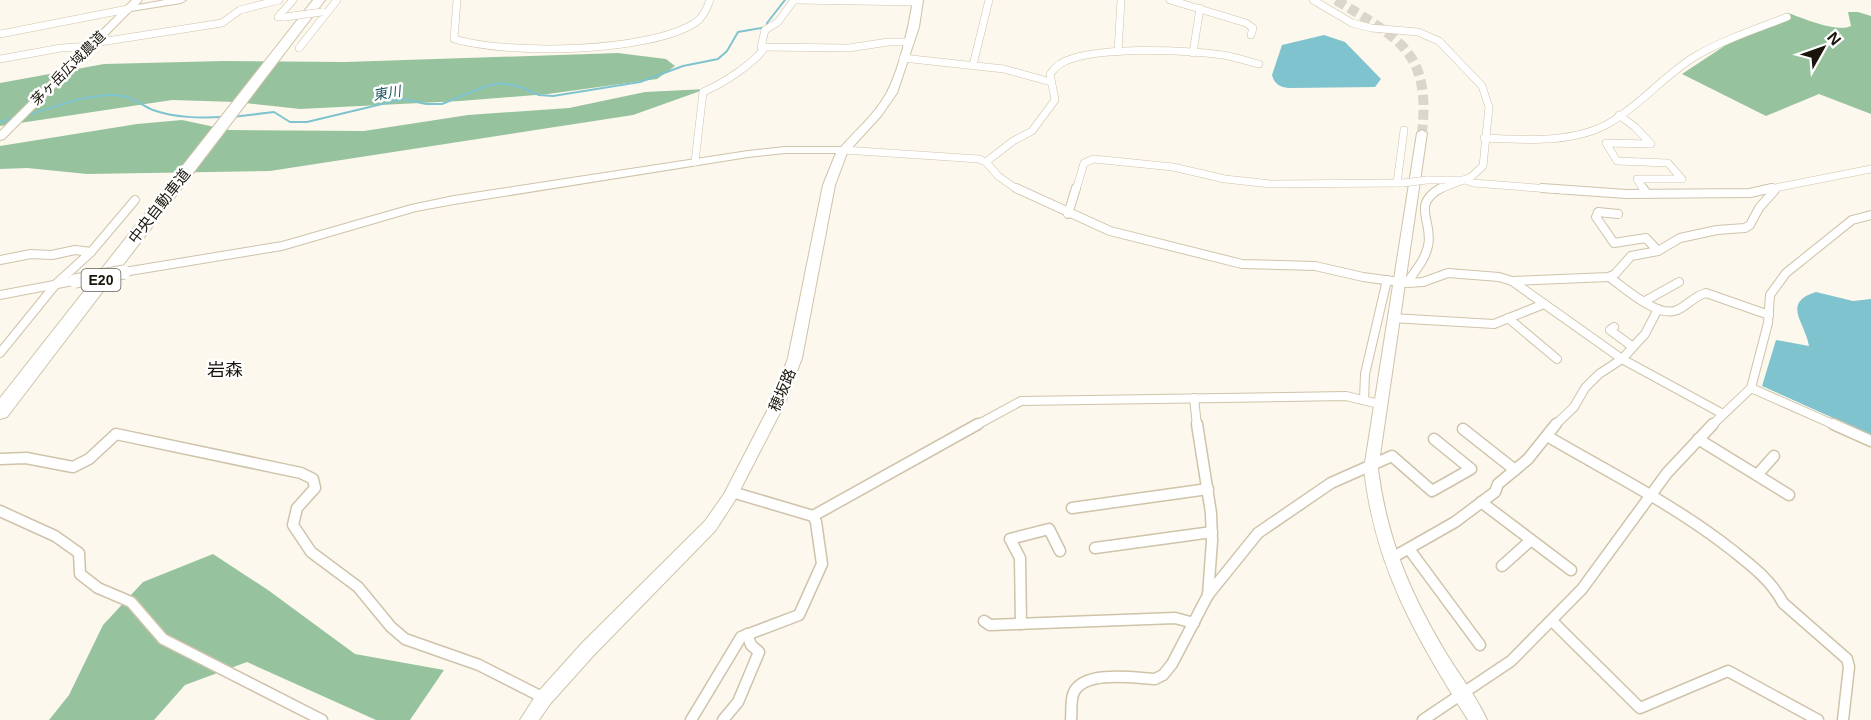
<svg xmlns="http://www.w3.org/2000/svg" width="1871" height="720" viewBox="0 0 1871 720" font-family="Helvetica,'Noto Sans JP',sans-serif">
	<style>
		.forest { fill: #96c39e }
		.water { fill: #7fc3cf }
		.lines { fill: none; stroke-linecap: round; stroke-linejoin: round }
		.stream { stroke: #7fc3cf; stroke-width: 2 }
		.secondary-tunnel { stroke: #dbd6cb; stroke-width: 10; stroke-dasharray: 10 5; stroke-linecap: butt }
		.street-far2-casing { stroke: #cfc3a9; stroke-width: 8 }
		.street-far1-casing { stroke: #cfc3a9; stroke-width: 10 }
		.street-casing { stroke: #cfc3a9; stroke-width: 13 }
		.secondary-casing { stroke: #cfc3a9; stroke-width: 2 }
		.highway-casing { stroke: #cfc3a9; stroke-width: 2 }
		.street-far2 { stroke: #fff; stroke-width: 7 }
		.street-far1 { stroke: #fff; stroke-width: 8 }
		.street { stroke: #fff; stroke-width: 10 }
		.secondary { fill: #fff; fill-rule: evenodd }
		.highway { fill: #fff; fill-rule: evenodd }
		.street-bridge-casing { stroke: #cfc3a9; stroke-width: 8; stroke-linecap: butt }
		.secondary-bridge-casing { stroke: #cfc3a9; stroke-width: 15; stroke-linecap: butt }
		.street-bridge { stroke: #fff; stroke-width: 7 }
		.secondary-bridge { stroke: #fff; stroke-width: 13 }
		.labels { text-anchor: middle; dominant-baseline: central; stroke-width: 5; stroke-linejoin: round; paint-order: stroke }
		.far-street-label { font-size: 14px; fill: #19150b; stroke: #fff }
		.far-water-label { font-size: 14px; font-style: italic; fill: #18535c; stroke: #fff }
		.shield { fill: #fff; stroke: #5e5b54; stroke-width: 1.5 }
		.shield-label { font-size: 14px; font-weight: bold; fill: #19150b }
		.street-label { font-size: 15px; fill: #19150b; stroke: #fff }
		.quarter-label { font-size: 18px; fill: #19150b; stroke: #fff }
	</style>
	<rect width="100%" height="100%" fill="#fdf8ed"/>
	<g class="forest">
		<path d="M1848 12H1858L1871 16V114L1819 94 1766 116 1682 74 1732 41 1788 13C1803 18 1836 33 1851 26Z"/>
		<polygon points="618,53 666,59 675,66 657,79 548,94 460,101 300,109 236,102 172,100 0,126 0,83 104,64 223,61 345,62"/>
		<polygon points="706,89 633,115 270,171 87,174 27,168 0,169 0,146 137,124 182,120 229,130 364,131 468,115 569,108 645,92"/>
		<polygon points="213,554 268,590 355,654 444,670 410,720 376,720 247,662 185,685 154,720 49,720 69,695 103,625 143,582"/>
	</g>
	<g class="water">
		<path d="M1324 35 1345 42 1381 79 1375 87 1290 88C1281 88 1274 84 1272 75L1282 45Z"/>
		<path d="M1816 292 1853 301 1871 299V435L1762 386 1776 340 1809 346C1805 322 1781 303 1816 292Z"/>
	</g>
	<g class="lines">
		<g class="stream">
			<path d="M27 115C57 107 92 91 123 96 134 98 143 106 153 110 175 118 200 118 223 117"/>
			<polyline points="232,117 274,112 290,122 307,122 403,99 426,104 442,104 486,86 502,83 521,87 539,95 553,96 640,82 683,66 718,59 727,51 738,32 767,27 767,23 785,0"/>
			<polyline points="0,122 14,118"/>
		</g>
		<path class="secondary-tunnel" d="M1336 0C1399 39 1431 51 1422 133"/>
		<defs>
			<g id="street-far2">
				<path d="M457 0 454 39C509 55 646 53 695 23 703 18 707 9 710 0"/>
				<polyline points="794,0 778,22 765,30 761,47 849,48 888,42 908,42"/>
				<polyline points="796,0 917,2"/>
				<polyline points="1170,0 1246,23 1253,28 1251,35"/>
				<polyline points="1313,0 1352,23 1371,28 1418,32 1439,41 1482,86 1489,107 1483,166 1471,177 1438,190"/>
				<polyline points="285,17 278,17 293,0"/>
				<polyline points="0,34 128,9"/>
				<polyline points="94,43 222,23 240,10 279,0"/>
				<polyline points="299,48 337,0"/>
				<polyline points="1118,52 1121,0"/>
				<polyline points="1193,53 1200,8"/>
				<polyline points="903,58 1004,69 1051,82"/>
				<polyline points="0,59 61,48 91,46"/>
				<polyline points="973,65 989,0"/>
				<polyline points="1619,115 1635,127 1651,144 1606,143 1617,161 1668,163 1682,179 1637,179 1644,190"/>
				<path d="M1484 138C1523 140 1575 144 1611 122 1641 104 1664 76 1694 57 1723 40 1756 29 1787 17"/>
				<polyline points="844,150 979,159 986,162 998,176 1018,190"/>
				<path d="M695 162 703 92C722 84 754 64 765 47"/>
				<path d="M986 162 1013 141 1032 131 1055 100 1050 74C1053 71 1056 66 1060 64 1090 45 1187 50 1223 55 1235 57 1247 61 1259 64"/>
				<polyline points="1427,180 1465,180 1473,183 1564,190"/>
				<polyline points="1397,183 1404,130"/>
				<polyline points="1076,190 1084,163 1094,159 1173,167 1225,179 1271,184 1403,183"/>
				<polyline points="1765,190 1871,169"/>
			</g>
			<g id="street-far1">
				<polyline points="1016,188 1110,231 1242,264 1315,266 1363,277 1407,283 1423,282 1448,273 1499,277 1512,281 1622,359 1723,414"/>
				<polyline points="1542,188 1626,194 1750,193 1772,188"/>
				<polyline points="1643,188 1647,194"/>
				<polyline points="1068,214 1076,188"/>
				<polyline points="1618,214 1598,212 1596,217 1614,243 1646,238 1658,251"/>
				<polyline points="0,260 31,254 52,255 75,250 91,252"/>
				<path d="M1609 277C1624 287 1658 319 1677 310 1687 306 1694 296 1706 293L1769 315"/>
				<polyline points="1512,281 1609,277 1615,274 1631,256 1658,251 1680,238 1717,230 1745,228 1750,225 1759,208 1775,190"/>
				<path d="M1407 283C1415 271 1425 260 1428 246 1434 222 1410 205 1441 188"/>
				<polyline points="1645,301 1679,282"/>
				<polyline points="1392,318 1494,324 1544,304"/>
				<polyline points="1508,318 1557,359"/>
				<polyline points="1614,327 1610,330 1633,347"/>
				<polyline points="0,353 56,284 91,252 135,200"/>
				<polyline points="1751,388 1837,426"/>
				<polyline points="1194,398 1197,426"/>
				<polyline points="1364,400 1365,374 1387,280"/>
				<polyline points="975,426 1021,401 1346,396 1379,404"/>
				<polyline points="1554,426 1574,407 1585,388 1599,374 1622,359 1645,334 1658,309"/>
				<polyline points="1711,426 1751,388 1768,323 1770,295 1786,273 1852,220 1871,215"/>
			</g>
			<g id="street">
				<polyline points="1197,424 1211,513 1212,541 1208,595"/>
				<polyline points="1833,424 1871,441"/>
				<polyline points="1463,429 1515,470"/>
				<path d="M1547 436C1610 473 1675 505 1732 550 1752 566 1771 580 1783 603L1847 659 1849 667 1843 720"/>
				<polyline points="1698,439 1789,495"/>
				<polyline points="0,459 26,458 73,467 89,459 116,434 301,473 313,479 315,488 297,508 293,525 311,552 358,587 391,627 405,639 479,665 544,698"/>
				<polyline points="1757,475 1774,456"/>
				<polyline points="1481,502 1571,570"/>
				<polyline points="1072,508 1208,489"/>
				<polyline points="0,511 55,536 79,553 80,574 98,588 131,602 163,639 322,720"/>
				<polyline points="813,516 978,424"/>
				<polyline points="1095,548 1212,532"/>
				<polyline points="1409,549 1480,645"/>
				<polyline points="1390,559 1455,522 1495,492 1498,484 1528,459 1556,424"/>
				<polyline points="1502,566 1531,540"/>
				<polyline points="984,621 990,625 1175,618 1194,623"/>
				<polyline points="1552,621 1640,708 1728,671 1818,720"/>
				<polyline points="1021,624 1020,558 1010,539 1049,529 1060,551"/>
				<polyline points="691,720 741,637 799,615 822,564 816,522 813,516 732,492"/>
				<polyline points="723,720 738,702 759,652 751,645 747,634"/>
				<path d="M1071 720C1072 711 1070 700 1074 692 1085 670 1135 678 1155 679L1163 675 1172 664 1208 595 1258 533 1331 483 1392 456 1432 491 1471 469 1434 439"/>
				<polyline points="1423,720 1511,661 1582,589 1667,473 1713,424"/>
			</g>
			<g id="secondary">
				<polygon points="132,0 142,0 138,5 165,0 186,0 181,3 131,11 4,139 0,140 0,131"/>
				<path d="M913 0H923L919 27 897 93 881 116 847 153 835 185 802 358 785 403 734 502 715 531 594 655 550 704 539 720H520L538 692 582 643 705 521 724 494 771 403 788 358 823 185 836 153H785L748 157 454 204 416 211 282 250 124 276 118 272 124 268 282 242 411 205 454 196 748 151 785 147H841C856 130 875 114 886 94 899 71 909 26 913 0Z"/>
				<path d="M1422 130 1427 133 1378 469C1387 539 1410 593 1446 653 1459 675 1477 697 1487 720H1468C1416 637 1375 568 1364 469L1417 133Z"/>
				<polygon points="75,277 81,281 79,284 0,299 0,291"/>
			</g>
			<polygon id="highway" points="313,0 325,0 7,417 0,419 0,398"/>
		</defs>
		<use href="#street-far2" class="street-far2-casing"/>
		<use href="#street-far1" class="street-far1-casing"/>
		<use href="#street" class="street-casing"/>
		<use href="#secondary" class="secondary-casing"/>
		<use href="#highway" class="highway-casing"/>
		<use href="#street-far2" class="street-far2"/>
		<use href="#street-far1" class="street-far1"/>
		<use href="#street" class="street"/>
		<use href="#secondary" class="secondary"/>
		<use href="#highway" class="highway"/>
		<defs>
			<g id="street-bridge">
				<polyline points="285,17 322,12"/>
				<polyline points="1403,183 1427,180"/>
			</g>
			<polyline id="secondary-bridge" points="75,281 124,272"/>
		</defs>
		<use href="#street-bridge" class="street-bridge-casing"/>
		<use href="#secondary-bridge" class="secondary-bridge-casing"/>
		<use href="#street-bridge" class="street-bridge"/>
		<use href="#secondary-bridge" class="secondary-bridge"/>
	</g>
	<g class="labels">
		<g class="far-street-label">
			<text transform="translate(68 68) rotate(-45)">茅ヶ岳広域農道</text>
		</g>
		<g class="far-water-label">
			<text transform="translate(387 93) rotate(-10)">東川</text>
		</g>
		<rect class="shield" x="81.5" y="269" width="39" height="22" rx="4.5"/>
		<g class="shield-label">
			<text x="101" y="280">E20</text>
		</g>
		<g class="street-label">
			<text transform="translate(159 206) rotate(-52)">中央自動車道</text>
			<text transform="translate(782 390) rotate(-67)">穂坂路</text>
		</g>
		<g class="quarter-label">
			<text x="225" y="370">岩森</text>
		</g>
	</g>
	<g transform="translate(1823 48) rotate(50)" stroke="#ffffff" stroke-width="4.5" paint-order="stroke">
	<path d="M0-4.5L10 22L0 15L-10 22Z" fill="#19150b"/>
	<text y="-9" font-size="16" font-weight="bold" text-anchor="middle" fill="#19150b">N</text>
	</g>
</svg>
